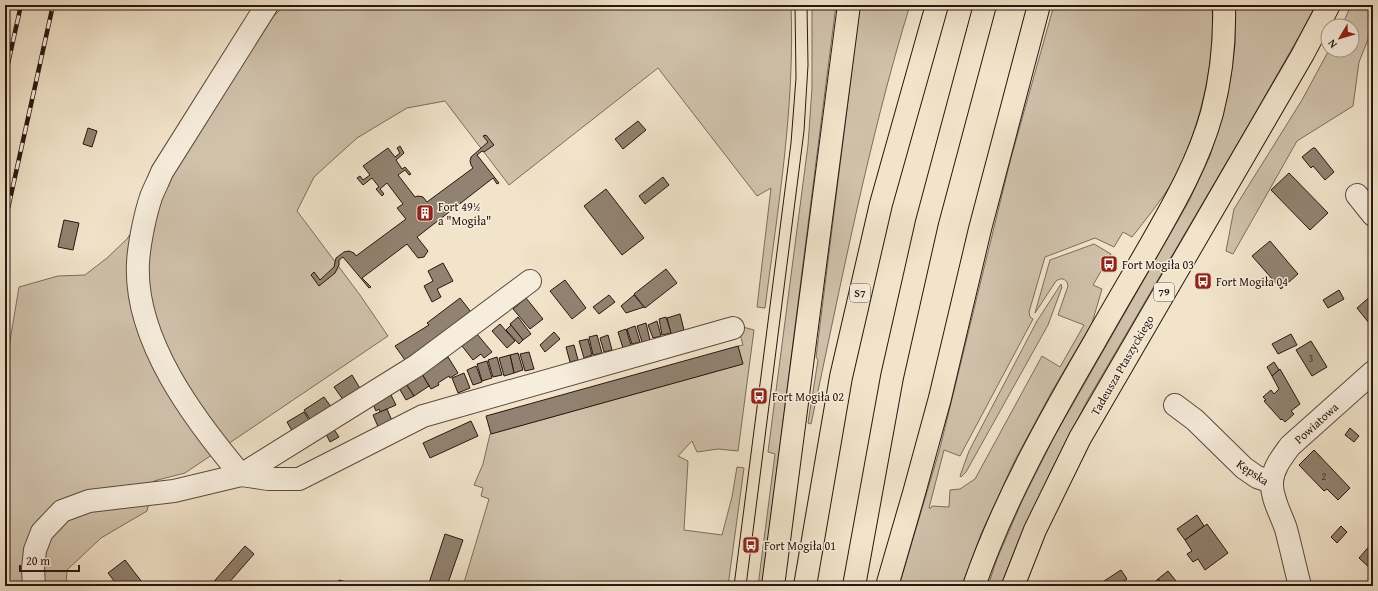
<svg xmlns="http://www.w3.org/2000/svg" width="1378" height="591" viewBox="0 0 1378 591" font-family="'Gentium Book Plus',serif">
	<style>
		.green { fill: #d0c1ab; stroke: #7c6c5d }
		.building { fill: #928271; stroke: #29170f }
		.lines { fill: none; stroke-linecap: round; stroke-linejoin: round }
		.minor-casing { stroke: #5b4a3e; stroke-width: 24 }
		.major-casing { stroke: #29170f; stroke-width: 24 }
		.highway-casing { stroke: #29170f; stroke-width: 24 }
		.minor { stroke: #f7eddd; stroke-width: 22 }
		.major { stroke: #f2e4cb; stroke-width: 22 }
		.highway { stroke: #f2e4cb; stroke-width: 22 }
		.tram { stroke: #29170f; stroke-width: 1 }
		.rail-casing { stroke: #29170f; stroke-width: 4.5 }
		.rail { stroke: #f7eddd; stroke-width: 3; stroke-dasharray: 9; stroke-linecap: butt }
		.labels { text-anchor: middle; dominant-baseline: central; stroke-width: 3; stroke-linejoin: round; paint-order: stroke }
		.number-label { font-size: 10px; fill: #433228 }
		.shield { fill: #f7eddd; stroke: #67574d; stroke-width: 1 }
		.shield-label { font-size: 11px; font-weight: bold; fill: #29170f }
		.poi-label { font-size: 12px; fill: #29170f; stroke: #f7eddd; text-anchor: start }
		.street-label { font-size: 12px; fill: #29170f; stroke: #f7eddd }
	</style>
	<rect width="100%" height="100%" fill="#f2e4cb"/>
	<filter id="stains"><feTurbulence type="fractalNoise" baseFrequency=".005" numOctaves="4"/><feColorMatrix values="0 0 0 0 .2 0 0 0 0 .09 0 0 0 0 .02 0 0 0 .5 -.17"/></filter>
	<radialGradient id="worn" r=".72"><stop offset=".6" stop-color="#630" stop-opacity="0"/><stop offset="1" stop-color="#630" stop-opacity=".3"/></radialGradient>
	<g class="green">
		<path d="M285 5H791C795 107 778 207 765 308L757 307 771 188 757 196 658 68 509 185 445 101 407 108 357 138 314 177 297 211 360 295 388 336 185 473 154 481 147 511 101 538 67 570 66 586H5V371L19 287 58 276 85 275 107 258 127 239 175 163 241 67 268 22Z"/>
		<polygon points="812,5 836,5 762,586 758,586 775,454 768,452 808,145 812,88"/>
		<path d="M860 5H910C868 142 841 284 811 424L808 423 818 360 816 357Z"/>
		<path d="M1054 5H1212C1215 54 1205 102 1188 148 1184 159 1180 171 1173 181 1161 201 1146 219 1132 237L1123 232 1114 247 1095 238 1045 257 1029 312 1030 317 1033 319 960 456 944 450 929 508H931L932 506 949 507 950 490 960 489 975 479 1042 356 1060 367 1084 325 1058 315 1068 286 1067 282C1063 278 1061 278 1056 281L1035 313 1050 260 1094 244 1111 254 1093 285 1102 289 1092 323 1051 393 1015 460 981 534 962 586H899L940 448 1011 158Z"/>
		<polygon points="1235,5 1316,5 1302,31 1253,117 1087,401 1051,471 1019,539 1001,586 988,586 997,559 1022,501 1054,437 1189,201 1210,156 1222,116 1231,76 1235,45"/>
		<polygon points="1351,5 1373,5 1373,27 1359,62 1353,106 1297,141 1233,254 1226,251 1234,209 1302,100 1329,50 1352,50 1352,26 1342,26"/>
		<polygon points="1061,284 1062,287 1048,325 966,472 961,477 960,476 969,451 1037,321"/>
		<polygon points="738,327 743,327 754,330 738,451 718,449 697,452 692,441 678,456 688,461 684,530 722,535 732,497 737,467 744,468 728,586 463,586 489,499 481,496 483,488 474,485 483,464 490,434 742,364 738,346 743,345"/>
	</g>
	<g class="building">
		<polygon points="638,121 646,130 623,149 615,139"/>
		<polygon points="88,128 97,131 92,147 83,144"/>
		<polygon points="486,135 494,145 484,152 482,151 477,155 499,183 497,184 493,178 417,237 428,251 424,257 418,258 407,244 362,278 371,287 369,288 343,257 339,260 339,265 335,273 319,286 311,275 314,272 320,280 334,267 336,258 344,252 349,251 354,253 356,256 406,219 397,208 403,204 387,183 380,189 384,194 382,196 376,189 379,187 372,178 363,185 357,178 360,176 363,180 370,175 363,166 388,148 395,157 400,153 397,148 400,146 404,153 396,160 402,169 405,167 411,174 409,175 405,170 398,175 415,197 418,196 423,197 427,202 473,168 471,165 470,161 471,157 488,142 483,136"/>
		<polygon points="1313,148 1315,148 1334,172 1325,180 1313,166 1311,168 1302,157"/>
		<polygon points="1289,173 1328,213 1310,230 1271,190"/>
		<polygon points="663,177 669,185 645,204 639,196"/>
		<polygon points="606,189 644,238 622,255 584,206"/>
		<polygon points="64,220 79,223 73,250 58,247"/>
		<polygon points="1270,241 1298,274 1281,289 1252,256"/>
		<polygon points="443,263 453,281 437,289 441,297 432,302 424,286 433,281 428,271"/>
		<polygon points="666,269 677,283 645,308 634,294"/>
		<polygon points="565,280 586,308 572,319 550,291"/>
		<polygon points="1339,290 1344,299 1328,308 1323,300"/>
		<polygon points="1373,294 1373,328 1357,308"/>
		<polygon points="609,295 615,302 599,314 593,307"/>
		<polygon points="634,295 644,307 626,313 621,306"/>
		<polygon points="460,298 471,312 405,360 395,346 429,325 427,323"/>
		<polygon points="526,298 543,319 530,329 513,309"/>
		<polygon points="680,314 684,330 671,334 667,318"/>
		<polygon points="518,317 531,334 523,340 510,324"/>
		<polygon points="666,317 671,333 662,335 659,319"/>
		<polygon points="657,321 661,336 653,338 648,325"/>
		<polygon points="646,323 650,340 642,342 637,326"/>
		<polygon points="500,324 515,341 507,348 492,331"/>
		<polygon points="511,325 523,340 519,344 506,330"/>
		<polygon points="635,326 640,342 632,344 627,329"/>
		<polygon points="626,329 631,345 623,348 618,332"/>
		<polygon points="554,332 560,339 545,352 540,345"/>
		<polygon points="477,334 492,352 484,358 481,354 473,360 462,346"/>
		<polygon points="1291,334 1297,345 1278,354 1272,344"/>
		<polygon points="597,335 602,353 593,355 589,337"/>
		<polygon points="608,335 612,350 604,352 600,338"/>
		<polygon points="588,339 592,355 584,358 579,341"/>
		<polygon points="1311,341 1327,367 1312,376 1296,350"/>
		<polygon points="574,345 578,360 570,362 566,347"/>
		<polygon points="738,346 743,364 491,434 486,416"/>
		<polygon points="529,352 534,369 525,371 520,354"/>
		<polygon points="518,353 523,370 514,373 510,355"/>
		<polygon points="510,355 514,373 504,376 499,358"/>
		<polygon points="448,357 458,373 450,378 449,376 438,383 439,385 431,389 422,374"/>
		<polygon points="497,357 502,375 493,377 488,360"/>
		<polygon points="487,361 492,378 482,381 477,364"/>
		<polygon points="1274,362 1279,370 1272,376 1267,367"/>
		<polygon points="476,366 482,382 473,385 467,370"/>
		<polygon points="1280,369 1300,404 1291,411 1294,414 1285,422 1282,419 1281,420 1264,401 1266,400 1263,397 1271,390 1274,394 1279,389 1272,376"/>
		<polygon points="464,373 470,388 458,393 452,378"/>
		<polygon points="422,374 429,386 414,396 406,384"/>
		<polygon points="352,375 361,390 344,401 334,387"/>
		<polygon points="406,384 414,396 406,400 399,388"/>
		<polygon points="390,393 396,405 380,412 379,409 376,411 372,402"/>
		<polygon points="324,397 334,411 313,424 304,410"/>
		<polygon points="387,409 393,423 379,429 373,415"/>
		<polygon points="304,412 312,425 295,436 287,422"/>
		<polygon points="471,421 478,436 430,458 423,443"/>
		<polygon points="333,428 339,437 330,442 325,432"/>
		<polygon points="1350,428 1359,436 1354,442 1345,435"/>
		<polygon points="1314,450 1350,488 1338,500 1327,489 1324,491 1299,465"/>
		<polygon points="1197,515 1204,526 1185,540 1177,529"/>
		<polygon points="1207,524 1228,553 1205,570 1198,559 1193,562 1187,554 1192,551 1185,540"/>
		<polygon points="1341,526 1347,532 1337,543 1331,537"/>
		<polygon points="445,534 463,540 447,586 428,586"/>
		<polygon points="1373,542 1373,571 1359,558"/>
		<polygon points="245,546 254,554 226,586 210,586"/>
		<polygon points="125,560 145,586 118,586 108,573"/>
		<polygon points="1121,570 1127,579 1116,586 1103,586 1101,583"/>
		<polygon points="1168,571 1180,586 1163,586 1158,579"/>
		<polygon points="1158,579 1163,586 1150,586"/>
		<polygon points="339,580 361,586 337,586"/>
	</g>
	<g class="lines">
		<defs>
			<g id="minor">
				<path d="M267 5 162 172C159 180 154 189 151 197 145 215 139 244 138 263 134 340 194 419 241 475L268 479H299L423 416 733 328"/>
				<polyline points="1357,195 1373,215"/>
				<polyline points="1175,405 1195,420 1244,468 1257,477 1272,482"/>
				<polyline points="34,586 33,569 35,550 42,532 62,511 89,501 174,491 241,475 416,366 530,281"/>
				<path d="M1300 586C1295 567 1291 548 1286 529 1281 514 1271 498 1272 482 1273 468 1282 457 1290 446L1373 372"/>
			</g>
			<g id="major">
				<path d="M974 586C1004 500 1049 420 1095 341 1113 309 1132 277 1151 244 1175 202 1199 160 1212 113 1221 78 1225 41 1224 5"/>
				<polyline points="1013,586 1035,530 1080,438 1303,54 1329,5"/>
			</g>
			<g id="highway">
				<polyline points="773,586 849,5"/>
				<polyline points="805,586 841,377 881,204 937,5"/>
				<polyline points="854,586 892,377 927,222 985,5"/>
				<polyline points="887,586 914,493 940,398 980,229 1039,5"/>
			</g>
		</defs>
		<use href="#minor" class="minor-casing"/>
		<use href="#major" class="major-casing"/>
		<use href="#highway" class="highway-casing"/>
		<use href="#minor" class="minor"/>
		<use href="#major" class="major"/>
		<use href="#highway" class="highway"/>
		<g class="tram">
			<polyline points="734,586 791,143 796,78 795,5"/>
			<polyline points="746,586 804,131 808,65 807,5"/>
		</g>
		<defs>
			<g id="rail">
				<polyline points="5,77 21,5"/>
				<polyline points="5,222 53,5"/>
			</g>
		</defs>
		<use href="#rail" class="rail-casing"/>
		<use href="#rail" class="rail"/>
	</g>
	<defs>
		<symbol id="building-square" viewBox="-11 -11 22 22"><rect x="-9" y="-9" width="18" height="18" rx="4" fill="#8f2418" stroke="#f7eddd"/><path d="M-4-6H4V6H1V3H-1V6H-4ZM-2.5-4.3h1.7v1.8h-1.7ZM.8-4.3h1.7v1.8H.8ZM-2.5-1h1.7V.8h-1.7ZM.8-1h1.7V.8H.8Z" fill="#fff"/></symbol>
		<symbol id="bus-square" viewBox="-11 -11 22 22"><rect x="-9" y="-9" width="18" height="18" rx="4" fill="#8f2418" stroke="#f7eddd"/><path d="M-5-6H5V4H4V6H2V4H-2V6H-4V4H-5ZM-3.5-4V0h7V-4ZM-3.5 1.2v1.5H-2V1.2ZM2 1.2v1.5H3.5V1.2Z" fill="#fff"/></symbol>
	</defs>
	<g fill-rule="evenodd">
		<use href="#building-square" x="415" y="203" width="20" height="20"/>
		<use href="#bus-square" x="1099" y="254" width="20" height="20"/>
		<use href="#bus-square" x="1193" y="271" width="20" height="20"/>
		<use href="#bus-square" x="749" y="386" width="20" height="20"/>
		<use href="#bus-square" x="741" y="535" width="20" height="20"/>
	</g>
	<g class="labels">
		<g class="number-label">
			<text x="1311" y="358">3</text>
			<text x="1324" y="476">2</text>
		</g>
		<g class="shield">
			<rect x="1154" y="283" width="20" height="18" rx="3"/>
			<rect x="850" y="284" width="20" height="18" rx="3"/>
		</g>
		<g class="shield-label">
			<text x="1164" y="292">79</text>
			<text x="860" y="293">S7</text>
		</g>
		<g class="poi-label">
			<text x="438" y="206">Fort 49½<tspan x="438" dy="14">a "Mogiła"</tspan></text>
			<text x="1122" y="264">Fort Mogiła 03</text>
			<text x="1216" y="281">Fort Mogiła 04</text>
			<text x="772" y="396">Fort Mogiła 02</text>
			<text x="764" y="545">Fort Mogiła 01</text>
		</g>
		<g class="street-label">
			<text transform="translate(1122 365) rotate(-60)">Tadeusza Ptaszyckiego</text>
			<text transform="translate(1316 423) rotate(-42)">Powiatowa</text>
			<text transform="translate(1253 472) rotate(34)">Kępska</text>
		</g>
	</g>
	<rect width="1378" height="591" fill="none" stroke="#f2e4cb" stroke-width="20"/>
	<rect x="6" y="6" width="1366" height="579" fill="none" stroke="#29170f" stroke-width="2"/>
	<rect x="10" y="10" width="1358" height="571" fill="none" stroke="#29170f"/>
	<g transform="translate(1340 38) rotate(232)"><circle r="19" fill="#f7eddd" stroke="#a5978b"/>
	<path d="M0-3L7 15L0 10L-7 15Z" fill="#8f2418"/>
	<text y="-6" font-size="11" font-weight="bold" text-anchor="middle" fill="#29170f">N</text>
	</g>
	<path d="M20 565v6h59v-6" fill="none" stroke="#29170f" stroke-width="2"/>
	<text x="26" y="565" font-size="12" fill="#29170f" stroke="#f7eddd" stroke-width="3" paint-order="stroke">20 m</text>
	<rect width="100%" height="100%" filter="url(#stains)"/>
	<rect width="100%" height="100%" fill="url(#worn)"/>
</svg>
